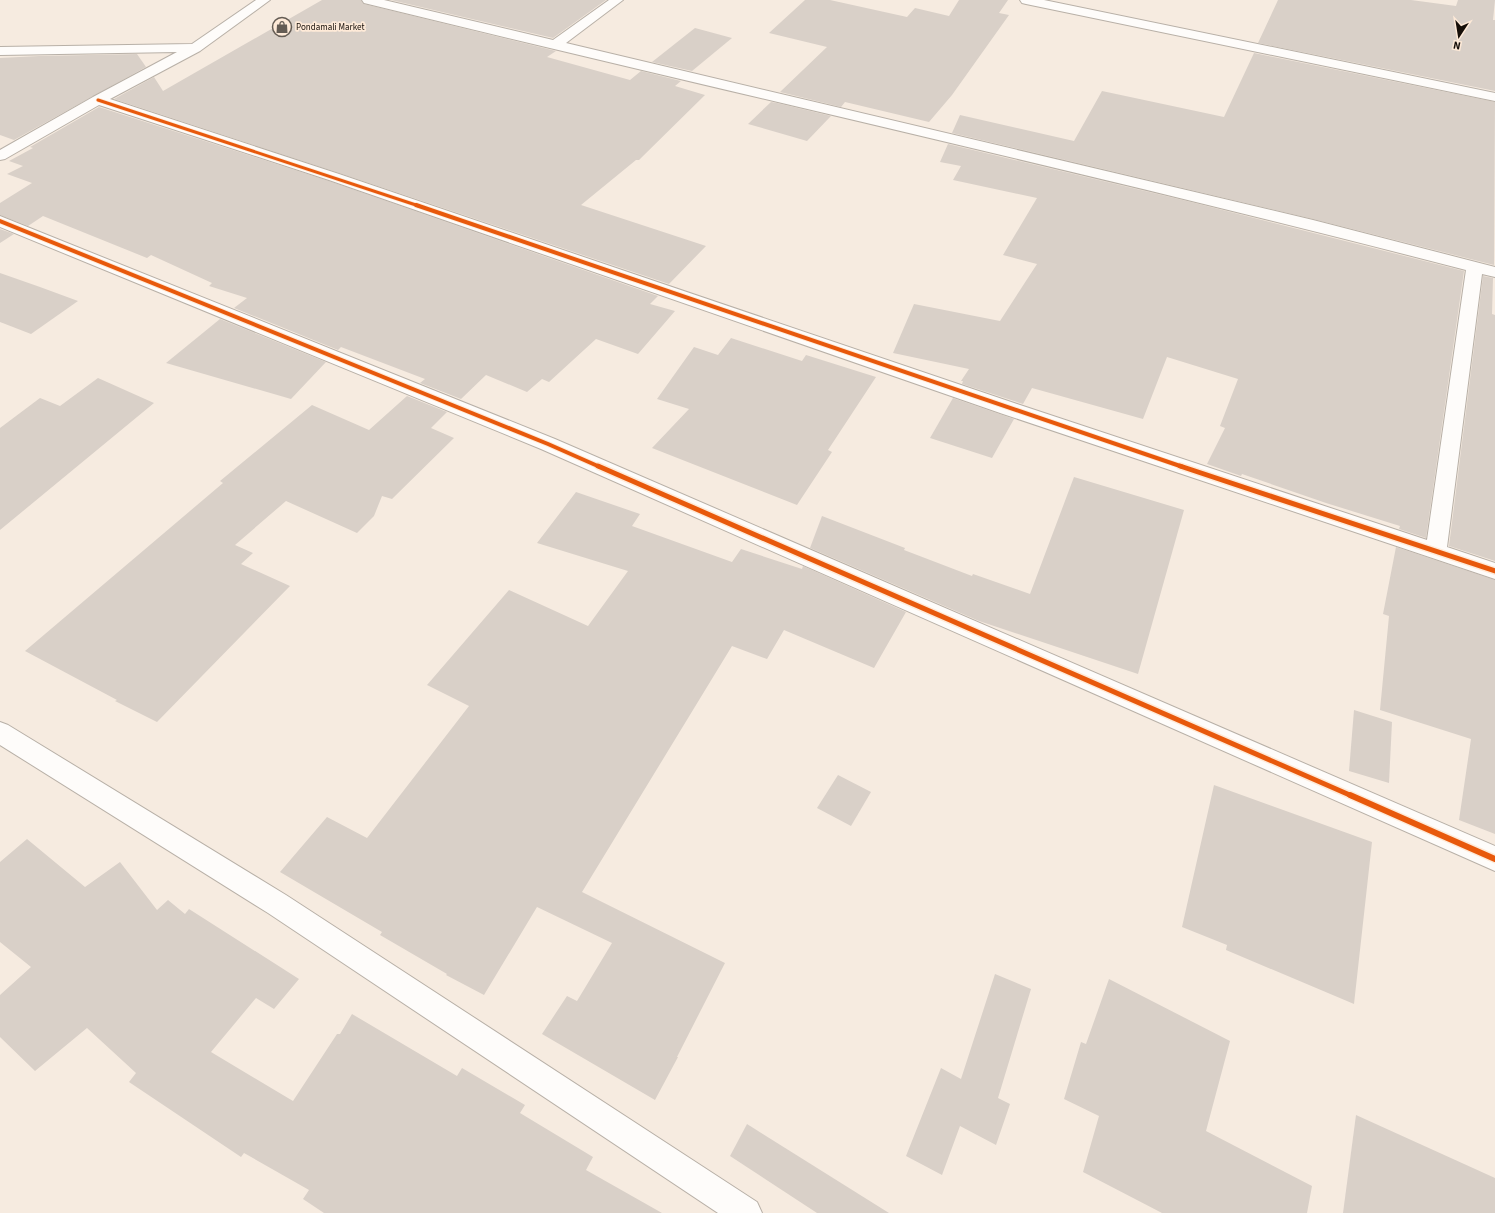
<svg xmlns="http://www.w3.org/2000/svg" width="1495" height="1213" viewBox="0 0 1495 1213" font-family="'Source Sans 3',sans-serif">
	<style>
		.building { fill: #d9d0c8 }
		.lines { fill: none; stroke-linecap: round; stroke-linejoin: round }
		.minor-casing { stroke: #b8b0a7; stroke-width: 2 }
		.minor { fill: #fefcfa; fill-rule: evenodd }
		.cycleway-far3-casing { stroke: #feead8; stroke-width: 4.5 }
		.cycleway-far2-casing { stroke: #feead8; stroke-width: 6 }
		.cycleway-far1-casing { stroke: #feead8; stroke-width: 8 }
		.cycleway-casing { stroke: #feead8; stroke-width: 9 }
		.cycleway-far3 { stroke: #e8590c; stroke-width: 3 }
		.cycleway-far2 { stroke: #e8590c; stroke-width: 4 }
		.cycleway-far1 { stroke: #e8590c; stroke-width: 5 }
		.cycleway { stroke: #e8590c; stroke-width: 6 }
		.labels { text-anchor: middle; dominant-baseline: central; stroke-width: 3.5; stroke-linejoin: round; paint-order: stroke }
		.far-poi-label { font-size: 9px; fill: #160f09; stroke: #feead8; text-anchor: start }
	</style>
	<rect width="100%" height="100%" fill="#f6ebe0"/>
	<g class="building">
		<polygon points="322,0 361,0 364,4 556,51 547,57 630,80 641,71 681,81 675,86 705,95 639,160 636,160 581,205 706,246 669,284 339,173 114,99 154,77 163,91"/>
		<polygon points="391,0 606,0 553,38"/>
		<polygon points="805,0 830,0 907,17 915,8 949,16 959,0 1008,0 999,13 1009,15 952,95 929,122 845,102 841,107 780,92 827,47 769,33"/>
		<polygon points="1278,0 1411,0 1456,6 1458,0 1495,0 1493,20 1495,20 1495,91 1258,43"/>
		<polygon points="695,28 732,38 692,71 652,62"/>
		<polygon points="1254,53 1495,102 1494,265 1313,219 952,133 960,115 1074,141 1102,91 1224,117"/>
		<polygon points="137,54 146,67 14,140 0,135 0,58 39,56"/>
		<polygon points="771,102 777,103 831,116 807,141 748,124"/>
		<polygon points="99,107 329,181 658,296 650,304 675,311 638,354 596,339 549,382 542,379 527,392 486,375 461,399 420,383 425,379 341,347 338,350 234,308 247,298 209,286 212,283 151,255 147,258 43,216 28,226 0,215 0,203 32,183 7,174 23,166 9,161 33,148 30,147"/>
		<polygon points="948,144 1191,202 1464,271 1426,538 1399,529 1400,526 1326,503 1242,474 1241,476 1207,464 1225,428 1220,426 1238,379 1167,357 1143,419 1032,388 1023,404 962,384 963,381 961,381 969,369 893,353 914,304 1000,321 1037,264 1003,255 1037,198 953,180 961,166 940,162"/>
		<polygon points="0,229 14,234 0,243"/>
		<polygon points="0,273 40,287 78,301 31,334 0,322"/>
		<polygon points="1483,276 1493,278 1492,314 1495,315 1495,561 1449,546"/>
		<polygon points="220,319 326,362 291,399 166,363"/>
		<polygon points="731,338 802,361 806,355 876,377 828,450 832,452 797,505 652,448 689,409 657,399 694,347 718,355"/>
		<polygon points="98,378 154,403 0,530 0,428 40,398 60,406"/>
		<polygon points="407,396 447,412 431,428 454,438 392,499 382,496 374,516 357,533 286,501 235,545 253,553 241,564 290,586 157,722 115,701 117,700 25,651 223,483 220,481 312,405 369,430"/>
		<polygon points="953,398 1014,419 992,458 930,438"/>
		<polygon points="1074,477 1184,510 1138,674 979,621 810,548 822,516 905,548 904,550 972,576 973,574 1030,594"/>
		<polygon points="576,492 640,514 632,526 732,562 741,549 802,569 803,566 906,612 874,668 784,630 767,659 732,646 582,892 725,963 677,1057 678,1057 655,1100 542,1034 567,996 577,1001 612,943 537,907 484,995 446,975 447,974 380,935 382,932 280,872 327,817 367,838 469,706 427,685 509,590 588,626 628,571 537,543"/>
		<polygon points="1396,547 1495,580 1495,834 1459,820 1471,739 1380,710 1389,616 1383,614"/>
		<polygon points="1354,710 1392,722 1389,783 1349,771"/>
		<polygon points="838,775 871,792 851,826 817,808"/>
		<polygon points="1214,785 1372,842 1354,1004 1226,950 1227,945 1182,927"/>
		<polygon points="27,839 85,887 120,862 157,910 168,900 185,914 189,909 299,979 274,1009 256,998 211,1052 293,1101 337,1034 340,1034 352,1014 457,1076 462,1068 525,1105 520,1113 593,1157 586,1170 662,1213 324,1213 303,1199 309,1190 244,1153 241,1157 129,1082 136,1073 87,1028 35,1071 0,1037 0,995 31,967 0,942 0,862"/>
		<polygon points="995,974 1031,989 998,1098 1010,1104 996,1145 960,1126 942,1175 906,1156 941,1068 961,1079"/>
		<polygon points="1109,979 1230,1041 1206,1131 1312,1186 1307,1213 1162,1213 1083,1172 1099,1116 1064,1099 1081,1042 1086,1044"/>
		<polygon points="1356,1115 1495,1178 1495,1213 1343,1213"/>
		<polygon points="747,1124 889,1213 817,1213 730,1156"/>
	</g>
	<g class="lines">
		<defs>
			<g id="minor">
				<path d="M256 0H270L200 51 110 99 339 174 1017 404 1427 540 1466 270C1100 175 731 93 364 3L362 0H384L553 40 609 0H623L566 43 1313 220 1495 267V277L1482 274 1447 547 1495 563V579L1003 414 329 180 99 105 5 159 0 160V150L93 97 177 52 0 55V47L192 44Z"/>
				<polygon points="1020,0 1044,0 1495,93 1495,101 1026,4 1022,3"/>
				<polygon points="0,216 555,439 1495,846 1495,871 541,449 0,227"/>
				<polygon points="0,722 8,725 286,895 757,1202 762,1213 718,1213 268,913 0,745"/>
			</g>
		</defs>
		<use href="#minor" class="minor-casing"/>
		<use href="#minor" class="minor"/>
		<defs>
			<polyline id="cycleway-far3" points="98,100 419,206"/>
			<g id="cycleway-far2">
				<polyline points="416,205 1183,467"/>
				<polyline points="0,221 548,444 600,467"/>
			</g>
			<g id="cycleway-far1">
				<polyline points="598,466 1352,796"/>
				<polyline points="1180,466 1495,571"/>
			</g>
			<polyline id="cycleway" points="1350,795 1495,859"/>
		</defs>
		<use href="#cycleway-far3" class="cycleway-far3-casing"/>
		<use href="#cycleway-far2" class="cycleway-far2-casing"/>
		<use href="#cycleway-far1" class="cycleway-far1-casing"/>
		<use href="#cycleway" class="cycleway-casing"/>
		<use href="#cycleway-far3" class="cycleway-far3"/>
		<use href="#cycleway-far2" class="cycleway-far2"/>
		<use href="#cycleway-far1" class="cycleway-far1"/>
		<use href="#cycleway" class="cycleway"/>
	</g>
	<defs>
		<symbol id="shop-ring" viewBox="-11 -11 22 22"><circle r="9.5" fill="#feead8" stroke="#645c54" stroke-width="1.5"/><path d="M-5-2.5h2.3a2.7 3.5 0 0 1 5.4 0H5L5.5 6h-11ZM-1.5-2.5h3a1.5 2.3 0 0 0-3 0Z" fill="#645c54"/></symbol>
	</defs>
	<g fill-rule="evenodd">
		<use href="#shop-ring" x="271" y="16" width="22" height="22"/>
	</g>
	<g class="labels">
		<g class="far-poi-label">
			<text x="296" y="27">Pondamali Market</text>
		</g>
	</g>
	<g transform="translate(1459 36) rotate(192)" stroke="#feead8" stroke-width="3" paint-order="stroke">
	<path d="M0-3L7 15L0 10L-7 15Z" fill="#160f09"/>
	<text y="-6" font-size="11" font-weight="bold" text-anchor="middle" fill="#160f09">N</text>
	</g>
</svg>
